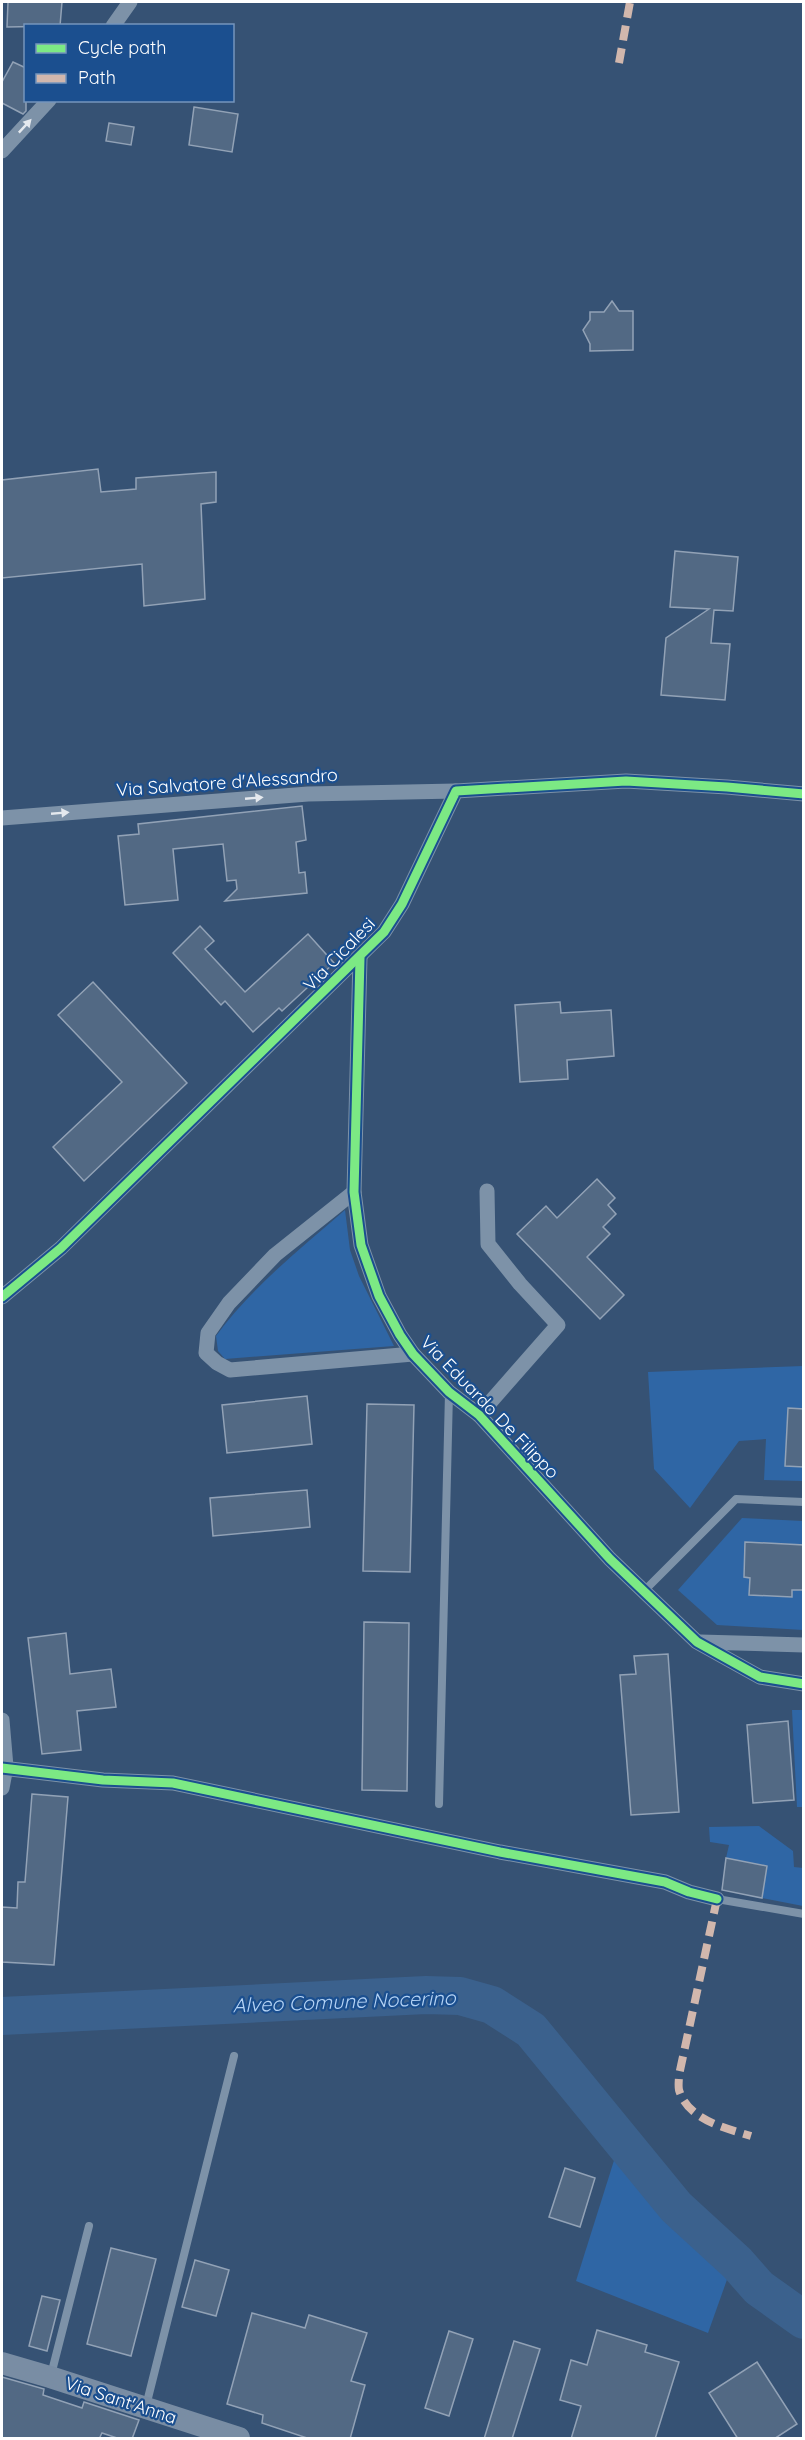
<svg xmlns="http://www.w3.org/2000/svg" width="805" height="2440" viewBox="0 0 805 2440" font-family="Quicksand,sans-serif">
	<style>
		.green { fill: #2f66a5 }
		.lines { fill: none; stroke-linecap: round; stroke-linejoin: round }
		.river { stroke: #3b618d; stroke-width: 38 }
		.building { fill: #526984; stroke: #92a2b6; stroke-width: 1.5 }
		.service { stroke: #7d92a8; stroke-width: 8 }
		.minor { stroke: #7d92a8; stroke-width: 15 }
		.secondary { stroke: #798da4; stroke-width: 22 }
		.quiet { stroke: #d1b7ad; stroke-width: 8; stroke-dasharray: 15 8; stroke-linecap: butt }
		.cycleway-casing { stroke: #1b4f8f; stroke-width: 13 }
		.cycleway { stroke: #7ce984; stroke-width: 9 }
		.oneway { fill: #e5e9ee }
		.labels { text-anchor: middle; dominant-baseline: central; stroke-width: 4.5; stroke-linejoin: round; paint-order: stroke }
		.street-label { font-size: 18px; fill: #fff; stroke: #1b4f8f }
		.water-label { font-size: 20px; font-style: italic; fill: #b5d3f5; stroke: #1b4f8f }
	</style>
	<rect width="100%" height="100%" fill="#365274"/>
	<g class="green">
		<path d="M345 1210 350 1250 359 1276 394 1346 225 1359 218 1351 216 1336C252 1287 299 1250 345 1210Z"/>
		<polygon points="803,1366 803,1481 764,1480 766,1439 739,1441 690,1508 654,1469 648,1372"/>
		<polygon points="742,1518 803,1521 803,1630 717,1625 678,1590"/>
		<polygon points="792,1710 803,1710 803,1807 797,1807"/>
		<polygon points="759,1826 793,1851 794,1867 803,1868 803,1906 762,1898 767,1866 726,1858 729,1845 710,1842 709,1827"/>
		<polygon points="617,2151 729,2274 708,2333 576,2281"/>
	</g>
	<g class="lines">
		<polyline class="river" points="2,2016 426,1995 460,1996 492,2005 531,2030 676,2207 737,2263 759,2288 804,2320"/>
	</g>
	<g class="building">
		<polygon points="8,2 62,2 60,26 7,27"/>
		<polygon points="13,62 26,68 26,111 23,114 2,103 2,82"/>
		<polygon points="194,107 238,114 232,152 189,145"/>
		<polygon points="109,123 134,127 131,145 106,141"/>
		<polygon points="612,301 619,311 633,311 633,350 590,351 590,344 583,330 590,320 590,312 604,312"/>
		<polygon points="98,469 101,492 136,489 136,478 216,472 216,502 201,504 205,599 144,606 142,564 2,578 2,480"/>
		<polygon points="675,551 738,557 733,611 714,610 711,643 730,644 725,700 661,695 666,638 709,609 670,607"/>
		<polygon points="302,806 306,840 296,842 299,873 305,872 307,893 225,901 237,889 236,880 227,881 223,844 173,849 178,900 125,905 118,836 139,834 138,824"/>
		<polygon points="200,926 214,941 205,949 245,992 308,934 334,963 282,1011 279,1008 253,1032 225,1001 221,1005 173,953"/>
		<polygon points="93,982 187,1083 84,1181 53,1147 122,1082 58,1015"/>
		<polygon points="560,1002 561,1013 611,1010 614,1056 567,1060 568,1079 520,1082 515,1005"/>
		<polygon points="597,1179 615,1198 608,1205 616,1214 603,1227 610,1234 587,1257 624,1295 600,1319 517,1234 546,1206 557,1218"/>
		<polygon points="307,1396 312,1444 227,1453 222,1405"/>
		<polygon points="367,1404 414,1405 410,1572 363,1571"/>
		<polygon points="788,1408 804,1409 804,1467 785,1466"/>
		<polygon points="307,1490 310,1527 213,1536 210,1498"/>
		<polygon points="745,1542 804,1545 804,1590 792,1590 792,1597 749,1595 750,1578 744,1577"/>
		<polygon points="364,1622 409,1623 407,1791 362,1790"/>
		<polygon points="66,1633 70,1674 111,1669 116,1707 77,1711 81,1750 42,1754 28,1638"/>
		<polygon points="668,1654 679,1812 631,1815 620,1675 636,1674 634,1656"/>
		<polygon points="788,1721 794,1800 753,1803 747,1725"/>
		<polygon points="32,1794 68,1797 54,1965 2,1962 2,1907 17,1908 18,1882 25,1882"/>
		<polygon points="726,1858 767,1866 762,1898 722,1890"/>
		<polygon points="565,2168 595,2178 580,2227 549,2217"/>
		<polygon points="111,2248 156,2259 131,2356 87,2344"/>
		<polygon points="195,2260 229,2270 216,2316 182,2307"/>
		<polygon points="42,2296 60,2300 47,2351 29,2346"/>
		<polygon points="252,2313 305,2328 309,2315 367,2333 351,2381 365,2385 350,2439 310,2439 262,2423 263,2415 227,2404"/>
		<polygon points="597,2330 647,2345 645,2352 679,2362 655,2439 571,2439 581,2406 560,2400 571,2360 587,2365"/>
		<polygon points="449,2331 473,2339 449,2416 425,2408"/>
		<polygon points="514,2341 540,2349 512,2439 484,2439"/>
		<polygon points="757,2362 797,2424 774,2439 738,2439 709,2393"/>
		<polygon points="2,2377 44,2389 43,2395 82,2408 84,2402 139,2420 132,2439 120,2439 102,2433 99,2439 2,2439"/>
	</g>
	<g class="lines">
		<g class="service">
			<polyline points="643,1592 736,1499 804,1502"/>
			<polyline points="439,1804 449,1393"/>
			<polyline points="717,1899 804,1914"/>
			<polyline points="51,2375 89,2226"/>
			<polyline points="146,2406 234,2056"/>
		</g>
		<g class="minor">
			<polyline points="113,26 130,2"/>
			<polyline points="2,151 49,100"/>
			<polyline points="2,818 308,794 456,791"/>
			<polyline points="360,958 354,1192 361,1245 379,1296 400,1335 413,1354 449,1392 479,1415 610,1559 697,1642 760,1677 804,1684"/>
			<polyline points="354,1192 275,1255 229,1303 208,1333 206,1353 217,1363 230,1370 413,1354"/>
			<polyline points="2,1297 61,1248 384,932 402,904 456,791 626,781 727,787 804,794"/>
			<polyline points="479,1415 558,1325 520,1284 488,1244 487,1191"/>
			<polyline points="700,1642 804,1645"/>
			<polyline points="2,1720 6,1767 2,1788"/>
			<polyline points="2,1768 103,1780 173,1783 500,1852 665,1882 689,1892 717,1899"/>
		</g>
		<polyline class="secondary" points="2,2363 50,2377 239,2438"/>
		<g class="quiet">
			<polyline points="619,63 630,2"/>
			<path d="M717 1899 679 2075C679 2080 678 2086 679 2090 688 2120 725 2128 751 2136"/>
		</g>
		<defs>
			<g id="cycleway">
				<polyline points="360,958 354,1192 361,1245 379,1296 400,1335 413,1354 449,1392 479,1415 610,1559 697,1642 760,1677 804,1684"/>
				<polyline points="2,1297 61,1248 384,932 402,904 456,791 626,781 727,787 804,794"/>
				<polyline points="2,1768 103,1780 173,1783 500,1852 665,1882 689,1892 717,1899"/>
			</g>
		</defs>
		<use href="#cycleway" class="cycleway-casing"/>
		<use href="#cycleway" class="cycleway"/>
	</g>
	<defs><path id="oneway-solid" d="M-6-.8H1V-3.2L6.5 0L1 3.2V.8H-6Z" transform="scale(1.5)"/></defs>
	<g class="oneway">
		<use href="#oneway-solid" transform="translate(25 126) rotate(-47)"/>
		<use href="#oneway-solid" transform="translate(254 798) rotate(-5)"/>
		<use href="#oneway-solid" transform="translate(60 813) rotate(-5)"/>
	</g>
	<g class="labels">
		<g class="street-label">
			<text transform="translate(227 782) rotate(-4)">Via Salvatore d'Alessandro</text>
			<text transform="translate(339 954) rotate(-46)">Via Cicalesi</text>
			<text transform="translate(490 1407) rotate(46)">Via Eduardo De Filippo</text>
			<text transform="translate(121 2400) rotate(18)">Via Sant'Anna</text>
		</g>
		<g class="water-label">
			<text transform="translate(344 2001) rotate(-2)">Alveo Comune Nocerino</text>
		</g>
	</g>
	<rect width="805" height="2440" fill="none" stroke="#ffffff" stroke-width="6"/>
	<rect x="24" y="24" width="210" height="78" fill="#1b4f8f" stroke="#7695bc" stroke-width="1.5"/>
	<rect x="36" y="44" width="30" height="9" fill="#7ce984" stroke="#7695bc" stroke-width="1.5"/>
	<text x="78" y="54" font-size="18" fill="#ffffff">Cycle path</text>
	<rect x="36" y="74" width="30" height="9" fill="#d1b7ad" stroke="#7695bc" stroke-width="1.5"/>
	<text x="78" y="84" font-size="18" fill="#ffffff">Path</text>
</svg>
